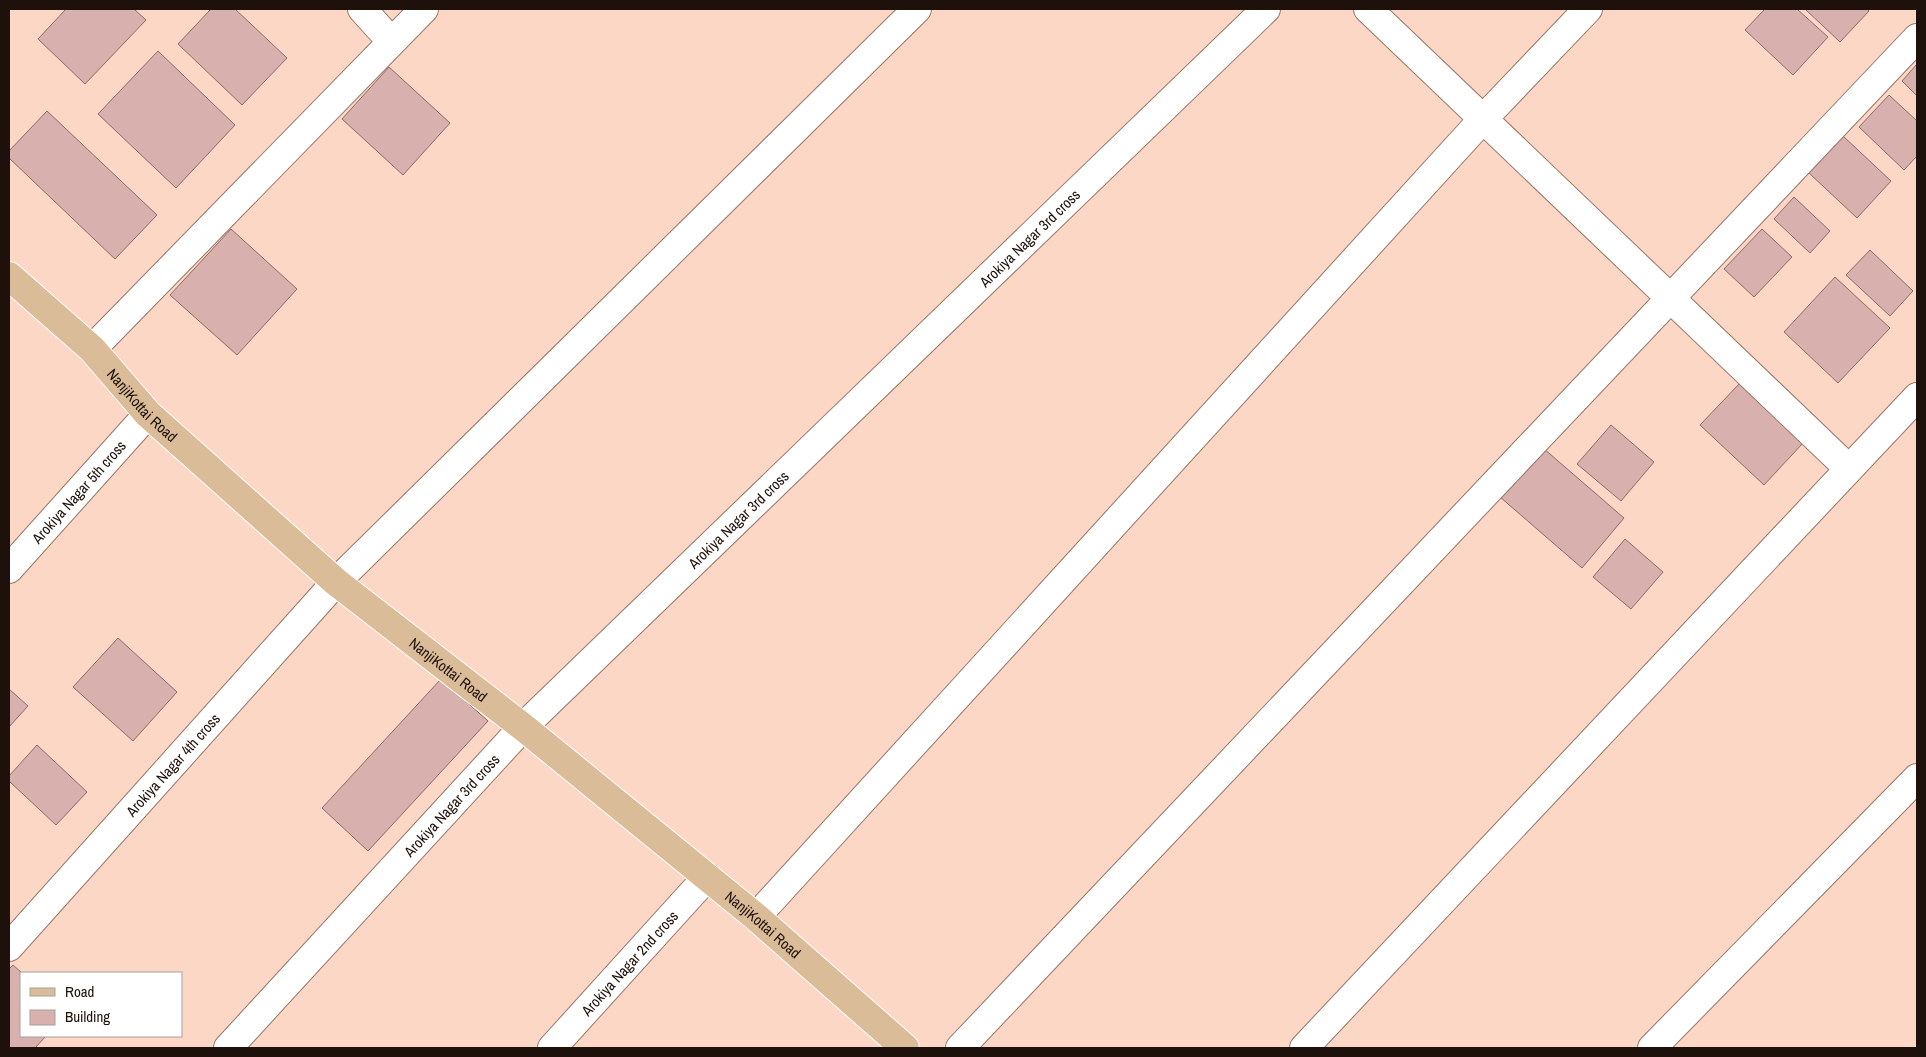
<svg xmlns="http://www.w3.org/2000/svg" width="1926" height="1057" viewBox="0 0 1926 1057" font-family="'Archivo Narrow',sans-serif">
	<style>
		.building { fill: #d8b0ad; stroke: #8e6a68 }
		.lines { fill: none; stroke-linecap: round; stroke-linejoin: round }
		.minor-casing { stroke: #977667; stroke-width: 30 }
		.major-casing { stroke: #fff; stroke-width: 30 }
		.minor { stroke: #fff; stroke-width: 28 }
		.major { stroke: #dbbc98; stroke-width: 28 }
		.labels { text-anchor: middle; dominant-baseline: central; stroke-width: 5; stroke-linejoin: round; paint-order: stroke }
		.street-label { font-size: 15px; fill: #1e110c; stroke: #fff }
	</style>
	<rect width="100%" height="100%" fill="#fcd7c6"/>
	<g class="building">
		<polygon points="66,9 134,9 146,20 85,84 38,39"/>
		<polygon points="211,9 235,9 287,58 242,105 178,44"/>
		<polygon points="1765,9 1797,9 1828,37 1793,75 1745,30"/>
		<polygon points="1805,9 1867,9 1869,11 1840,42"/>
		<polygon points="158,51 235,125 176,188 98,114"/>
		<polygon points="1917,64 1917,96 1902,81"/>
		<polygon points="389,67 450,123 403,175 342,119"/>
		<polygon points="1889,95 1917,121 1917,156 1904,170 1859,127"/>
		<polygon points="47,111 157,215 115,259 9,158 9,151"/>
		<polygon points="1843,136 1891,181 1857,218 1809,173"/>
		<polygon points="1794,197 1830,231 1810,253 1774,219"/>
		<polygon points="231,229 297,289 237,355 170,295"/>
		<polygon points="1762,229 1792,257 1754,297 1724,269"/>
		<polygon points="1870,250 1913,291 1890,316 1846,275"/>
		<polygon points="1835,277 1890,328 1838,383 1784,332"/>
		<polygon points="1740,383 1804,442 1764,485 1700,425"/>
		<polygon points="1611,425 1654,462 1621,501 1577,464"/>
		<polygon points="1543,448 1624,518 1582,568 1500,497"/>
		<polygon points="1625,539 1663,572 1631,609 1593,577"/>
		<polygon points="118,638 177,692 133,741 73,687"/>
		<polygon points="441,679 488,721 368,851 322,808"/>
		<polygon points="9,689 28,706 9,727"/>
		<polygon points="37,745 87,792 56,825 9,781 9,776"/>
		<polygon points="13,965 22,973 21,1036 46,1036 35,1048 9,1048 9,969"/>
	</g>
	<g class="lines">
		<defs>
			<g id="minor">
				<polyline points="362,9 391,41"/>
				<polyline points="1368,9 1849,469"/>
				<polyline points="92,349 424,9"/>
				<path id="s1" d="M9 569 148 414"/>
				<polyline points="756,917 1483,119 1588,9"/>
				<path id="s2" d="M9 947 336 582 917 9"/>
				<path id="s3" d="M228 1048 523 727 1266 9"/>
				<path id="s4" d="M552 1048 707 877"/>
				<polyline points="960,1048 1917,38"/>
				<polyline points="1304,1048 1917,397"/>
				<polyline points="1652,1048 1917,778"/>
			</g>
			<g id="major">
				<path id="s5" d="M9 276 92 349 148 414 336 582 523 727 756 917 905 1048"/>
			</g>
		</defs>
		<use href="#minor" class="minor-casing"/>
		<use href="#major" class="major-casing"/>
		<use href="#minor" class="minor"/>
		<use href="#major" class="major"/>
	</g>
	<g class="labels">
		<g class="street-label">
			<text stroke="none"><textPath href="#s3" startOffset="1140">Arokiya Nagar 3rd cross</textPath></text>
			<text stroke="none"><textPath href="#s5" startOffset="186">NanjiKottai Road</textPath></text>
			<text stroke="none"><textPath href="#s1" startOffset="104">Arokiya Nagar 5th cross</textPath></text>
			<text stroke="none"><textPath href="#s3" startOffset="735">Arokiya Nagar 3rd cross</textPath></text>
			<text stroke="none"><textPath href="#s5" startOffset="591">NanjiKottai Road</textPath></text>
			<text stroke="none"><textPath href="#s2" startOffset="245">Arokiya Nagar 4th cross</textPath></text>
			<text stroke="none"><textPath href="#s3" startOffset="330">Arokiya Nagar 3rd cross</textPath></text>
			<text stroke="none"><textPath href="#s5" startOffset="996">NanjiKottai Road</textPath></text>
			<text stroke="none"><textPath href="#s4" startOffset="115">Arokiya Nagar 2nd cross</textPath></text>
		</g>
	</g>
	<rect width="1926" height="1057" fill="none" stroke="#1e110c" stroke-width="20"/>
	<rect x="20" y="972" width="162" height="65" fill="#ffffff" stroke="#a5a09e"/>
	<rect x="30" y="988" width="25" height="8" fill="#dbbc98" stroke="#a5a09e"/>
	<text x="65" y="997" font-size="15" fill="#1e110c">Road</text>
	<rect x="30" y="1010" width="25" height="15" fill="#d8b0ad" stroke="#a5a09e"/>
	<text x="65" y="1022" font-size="15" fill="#1e110c">Building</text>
</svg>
